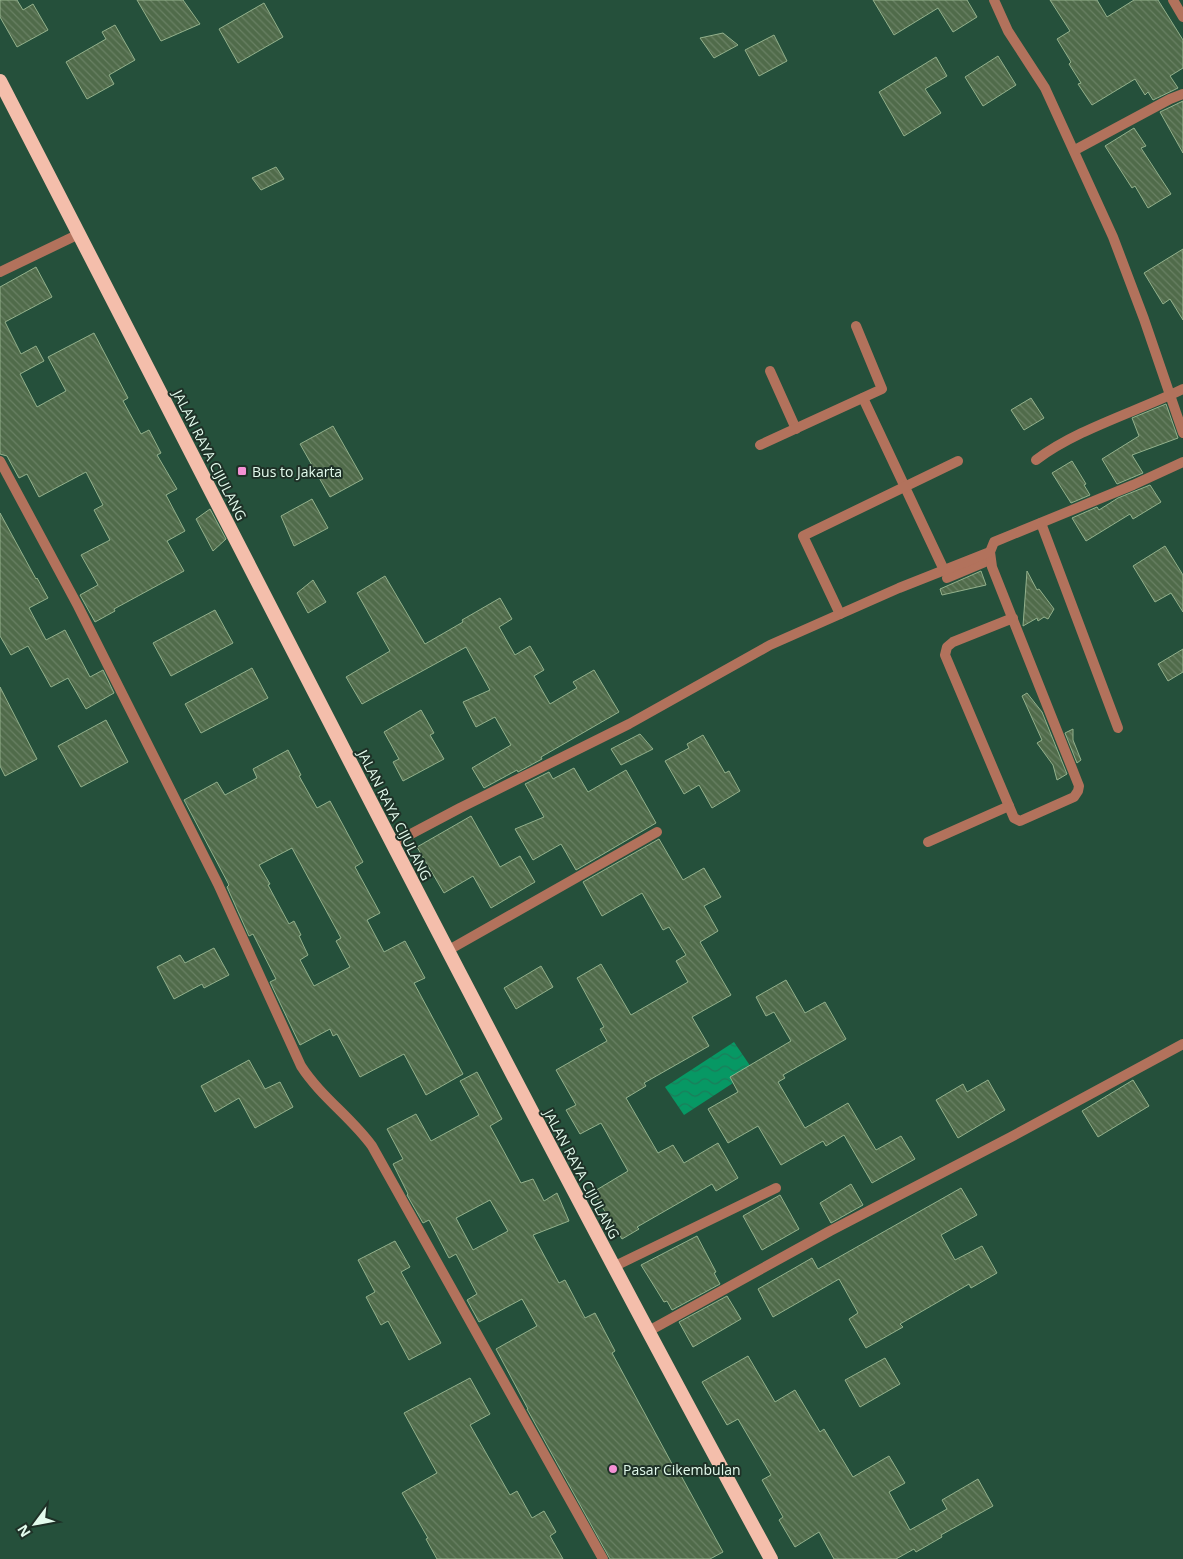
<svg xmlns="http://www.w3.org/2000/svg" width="1183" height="1559" viewBox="0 0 1183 1559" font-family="'Open Sans',sans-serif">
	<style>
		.water { fill: url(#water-waves) }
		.building { fill: url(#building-back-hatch); stroke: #93b18c; fill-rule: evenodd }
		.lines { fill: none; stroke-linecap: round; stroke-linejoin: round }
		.minor { stroke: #b2725c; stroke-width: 10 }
		.trunk { stroke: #f4beab; stroke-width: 14 }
		.poi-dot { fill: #f491d4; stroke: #1e3127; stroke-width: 2 }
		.labels { text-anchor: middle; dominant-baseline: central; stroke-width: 4; stroke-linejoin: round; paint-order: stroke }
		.street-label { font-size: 14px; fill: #e3fbed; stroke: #1e3127 }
		.poi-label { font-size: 14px; fill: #e3fbed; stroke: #1e3127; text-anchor: start }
	</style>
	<defs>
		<pattern id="water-waves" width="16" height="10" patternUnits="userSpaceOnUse" patternTransform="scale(1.25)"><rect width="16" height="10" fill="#079864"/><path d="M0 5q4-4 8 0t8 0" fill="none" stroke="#1c7d5a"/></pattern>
		<pattern id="building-back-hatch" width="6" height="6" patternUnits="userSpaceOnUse" patternTransform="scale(1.25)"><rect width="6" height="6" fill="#506b4a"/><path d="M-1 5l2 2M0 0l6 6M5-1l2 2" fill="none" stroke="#698164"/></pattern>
	</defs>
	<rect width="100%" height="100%" fill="#25503b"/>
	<polygon class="water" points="734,1042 753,1070 684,1115 665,1087"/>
	<g class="building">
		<polygon points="0,0 17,0 23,10 33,4 48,30 17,47 0,17"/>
		<polygon points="137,0 183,0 200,24 161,41"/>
		<polygon points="873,0 967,0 977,17 953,32 938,8 894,35"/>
		<polygon points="1050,0 1097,0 1107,17 1134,0 1158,0 1183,40 1183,68 1170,76 1178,88 1153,100 1148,92 1145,95 1135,79 1092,105 1078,84 1081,83 1069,64 1071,62 1057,39 1070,31"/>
		<polygon points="264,3 283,37 238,63 219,29"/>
		<polygon points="115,25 135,60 109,75 114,84 87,99 66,62 106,39 102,32"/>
		<polygon points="723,33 738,45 714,58 700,38"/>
		<polygon points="774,35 787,61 759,76 745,50"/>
		<polygon points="998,56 1016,85 983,106 965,77"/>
		<polygon points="936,57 947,76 925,89 941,113 904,136 879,92"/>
		<polygon points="1183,101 1183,153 1160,112"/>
		<polygon points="1134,128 1146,146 1141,148 1171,194 1148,208 1135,186 1132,188 1105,146"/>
		<polygon points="276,167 284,179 261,190 252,178"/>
		<polygon points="1183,249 1183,320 1170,299 1163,304 1144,273"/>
		<polygon points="36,267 52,297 5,322 21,354 36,346 44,361 20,374 37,407 66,391 48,357 94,333 128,398 123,401 141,434 149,430 161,453 157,455 177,489 166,495 185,531 167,541 184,571 114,609 115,611 95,622 80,595 98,585 81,555 110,540 94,510 103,505 86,472 39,497 27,474 19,478 7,456 0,454 0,287"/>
		<polygon points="1031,398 1044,418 1024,430 1011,410"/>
		<polygon points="1166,404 1178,438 1132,455 1143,473 1117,484 1102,459 1139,436 1132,418"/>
		<polygon points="333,426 363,479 330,497 300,444"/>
		<polygon points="1072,461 1086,484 1084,485 1090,495 1071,503 1052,473"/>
		<polygon points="1150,485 1161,502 1133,519 1130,514 1086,541 1072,518 1097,507 1099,510 1118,498"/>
		<polygon points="312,499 328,528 294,546 281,516"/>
		<polygon points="210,509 226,539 213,551 196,519"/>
		<polygon points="0,513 36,579 37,578 48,598 29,608 46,640 65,630 90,677 103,670 114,693 86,709 68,678 51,687 28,646 11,655 0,636"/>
		<polygon points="1165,546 1183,575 1183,612 1171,593 1155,602 1133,566"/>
		<polygon points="981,571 986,585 942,595 940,589"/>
		<polygon points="1027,571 1037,590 1039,589 1054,609 1048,619 1044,617 1038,621 1037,618 1023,626"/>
		<polygon points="385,576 425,644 463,622 462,620 500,598 512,619 499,627 515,655 530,646 544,670 534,676 550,704 577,688 573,682 594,670 619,712 541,757 542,759 518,772 517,770 484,788 472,768 511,745 495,717 476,727 463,702 490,690 466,647 362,704 346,677 390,651 357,593"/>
		<polygon points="313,580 326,602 308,613 297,593"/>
		<polygon points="215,610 233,643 171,676 153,643"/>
		<polygon points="1183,649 1183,672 1168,681 1158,664"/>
		<polygon points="252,668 268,698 201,733 185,704"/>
		<polygon points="0,687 37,759 5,776 0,766"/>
		<polygon points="1027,693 1042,712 1067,774 1057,780 1053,765 1037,743 1042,740 1022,696"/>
		<polygon points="421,710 434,733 430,735 444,759 403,781 393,762 399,759 384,732"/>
		<polygon points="106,720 128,762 81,787 58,746"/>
		<polygon points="1073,729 1073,740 1081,760 1077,763 1065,733"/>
		<polygon points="640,734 653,749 621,765 611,749"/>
		<polygon points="703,735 725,773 729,771 740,791 712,808 699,785 684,794 665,761 689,748 687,744"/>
		<path d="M288 750 301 775 299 776 317 808 330 801 363 862 355 867 380 913 367 920 384 952 405 941 425 978 414 983 463 1074 426 1095 404 1054 360 1077 337 1034 333 1036 330 1029 300 1045 270 982 276 979 253 934 249 936 227 887 229 885 184 800 217 782 225 795 257 778 253 769ZM292 848 341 938 336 941 350 967 314 986 300 960 308 955 299 936 301 935 294 921 289 924 268 885 270 884 259 865Z"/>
		<polygon points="574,768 588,792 626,770 656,823 576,870 561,844 533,860 515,829 544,817 525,784 549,772 553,779"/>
		<polygon points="471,816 500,867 520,856 535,882 491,908 473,876 444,893 417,847"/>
		<polygon points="659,839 683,880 704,868 721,897 704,906 718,931 700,942 731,995 692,1017 709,1046 644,1083 646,1086 626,1098 658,1153 673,1145 684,1163 718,1143 738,1178 716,1191 712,1184 637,1227 639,1229 622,1239 593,1192 628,1171 601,1123 580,1134 566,1110 576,1105 556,1070 607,1041 600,1029 604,1027 577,978 601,964 631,1015 688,982 676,961 686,955 669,927 663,930 642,893 602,916 583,882"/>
		<polygon points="214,948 229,975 204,988 202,984 174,999 157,967 180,955 185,963"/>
		<polygon points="541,966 553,987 516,1009 504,988"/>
		<polygon points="786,980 805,1013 825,1002 846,1039 783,1075 785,1078 778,1082 805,1128 848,1103 876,1150 901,1136 915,1159 872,1183 844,1135 826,1146 823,1141 781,1165 758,1126 728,1143 708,1109 738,1092 730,1077 791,1041 774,1012 766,1016 756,997"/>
		<polygon points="249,1060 265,1089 280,1082 293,1107 255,1128 239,1098 215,1112 201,1086"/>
		<path d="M477 1072 502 1119 490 1126 521 1183 533 1179 544 1201 557 1193 569 1221 533 1235 559 1283 565 1280 585 1318 595 1313 615 1351 612 1353 677 1473 679 1472 723 1552 710 1559H610L527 1409H528L496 1349 537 1326 522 1299 479 1322 467 1300 477 1294 456 1254 449 1258 429 1220 423 1223 407 1195 408 1194 393 1164 403 1159 387 1129 416 1114 431 1141 479 1115 460 1081ZM490 1200 508 1231 473 1250 456 1218Z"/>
		<polygon points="988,1080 1005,1110 958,1138 936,1100 963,1084 967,1092"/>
		<polygon points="1133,1080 1149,1106 1098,1137 1082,1111"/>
		<polygon points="851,1184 863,1205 831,1223 820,1203"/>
		<polygon points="961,1188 977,1215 941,1235 955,1260 982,1246 997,1273 971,1288 969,1284 900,1324 903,1327 866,1348 849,1319 858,1313 839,1279 773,1317 758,1289 812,1258 818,1269"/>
		<polygon points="780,1195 799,1229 762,1250 743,1216"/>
		<polygon points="697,1236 716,1272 714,1273 720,1284 672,1310 667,1301 664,1302 641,1265"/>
		<polygon points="395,1241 410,1267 401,1272 441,1343 409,1360 388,1321 381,1325 366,1297 375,1292 358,1260"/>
		<polygon points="727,1296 741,1319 693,1347 679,1322"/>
		<polygon points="748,1356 775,1402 795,1390 820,1432 824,1429 853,1477 889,1456 905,1483 889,1492 910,1530 947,1509 942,1500 978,1479 993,1506 941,1535 942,1537 916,1552 914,1549 896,1559 834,1559 819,1532 795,1547 779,1520 783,1517 762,1480 771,1475 738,1419 727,1425 702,1382"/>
		<polygon points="885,1358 900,1384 860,1407 845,1380"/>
		<polygon points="470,1378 490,1414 470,1425 510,1495 517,1491 532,1518 544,1511 556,1532 550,1536 563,1559 437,1559 426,1539 428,1538 402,1493 437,1473 404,1413"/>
	</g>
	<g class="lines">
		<g class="minor">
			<polyline points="994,0 1008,31 1045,88 1113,237 1144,319 1183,433"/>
			<polyline points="1173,0 1183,17"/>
			<polyline points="1075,150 1170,99 1183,94"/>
			<polyline points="0,272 79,234"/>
			<polyline points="770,371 796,429"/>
			<polyline points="863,398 944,570"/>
			<polyline points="760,445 882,389 856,326"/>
			<path d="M1036 460C1077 429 1136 412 1183 389"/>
			<path d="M0 461 78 606 218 884 301 1066C321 1097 351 1117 372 1146L603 1559"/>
			<polyline points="1041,523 1118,728"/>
			<polyline points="947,578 990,560"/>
			<polyline points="840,614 803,536 958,461"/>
			<polyline points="1013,618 953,642 947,647 945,655 1014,818 1020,821 1074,797 1078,791 1079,786 992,567 990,552 994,542 1133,485 1183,462"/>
			<polyline points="928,842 1009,806"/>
			<polyline points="392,844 460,808 629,724 770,645 899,588 990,552"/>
			<polyline points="447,951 657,832"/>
			<polyline points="613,1267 776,1188"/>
			<polyline points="647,1332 830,1231 1011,1137 1183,1044"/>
		</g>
		<path class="trunk" d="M0 81C255 575 505 1071 771 1559"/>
	</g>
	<g class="poi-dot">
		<rect x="237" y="466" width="10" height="10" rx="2.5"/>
		<circle cx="613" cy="1469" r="5"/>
	</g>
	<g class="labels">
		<g class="street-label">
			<text transform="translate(210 455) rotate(63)">JALAN RAYA CIJULANG</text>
			<text transform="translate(395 815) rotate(63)">JALAN RAYA CIJULANG</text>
			<text transform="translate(582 1174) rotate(62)">JALAN RAYA CIJULANG</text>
		</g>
		<g class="poi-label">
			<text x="252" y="471">Bus to Jakarta</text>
			<text x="623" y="1469">Pasar Cikembulan</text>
		</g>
	</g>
	<g transform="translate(35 1524) rotate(238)" stroke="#1e3127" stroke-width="4" paint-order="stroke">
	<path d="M0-4L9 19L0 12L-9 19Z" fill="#e3fbed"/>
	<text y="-8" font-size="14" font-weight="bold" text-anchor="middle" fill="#e3fbed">N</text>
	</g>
</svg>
